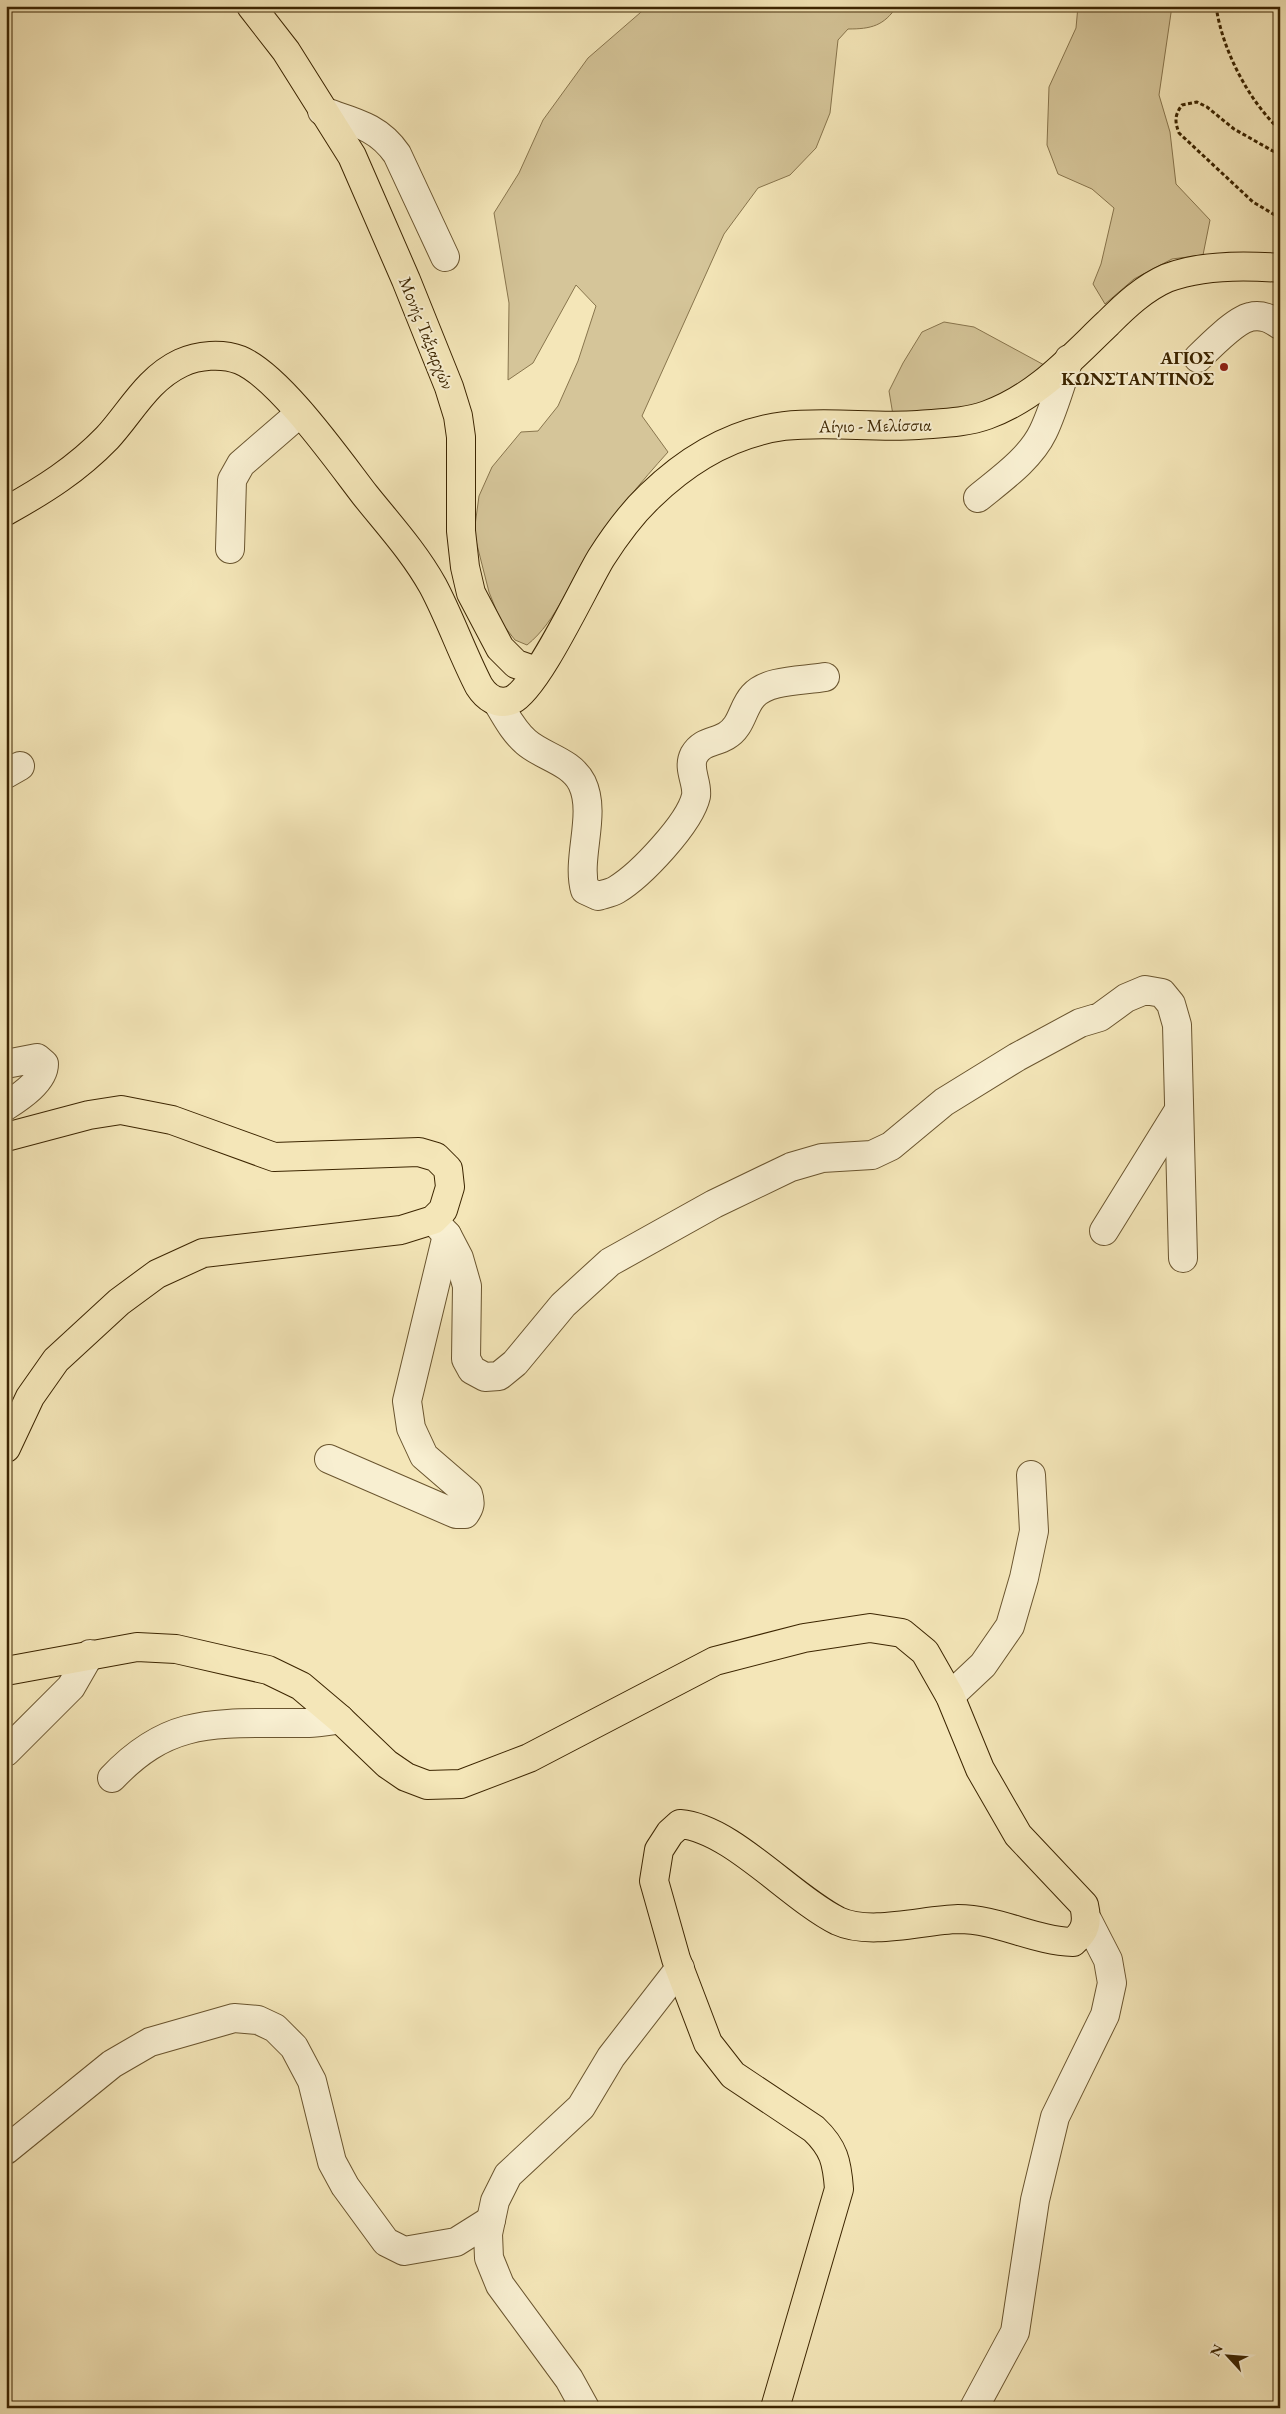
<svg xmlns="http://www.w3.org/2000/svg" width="1286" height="2414" viewBox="0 0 1286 2414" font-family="'EB Garamond',serif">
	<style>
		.green { fill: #d5c599; stroke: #88754d }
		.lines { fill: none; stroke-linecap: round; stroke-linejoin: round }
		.minor-casing { stroke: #6a552f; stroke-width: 30 }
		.major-casing { stroke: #3c2501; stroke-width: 30 }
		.path { stroke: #3c2501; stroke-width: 3; stroke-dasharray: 4 2.5; stroke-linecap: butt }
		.minor { stroke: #f8efd1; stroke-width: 28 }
		.major { stroke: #f4e6b8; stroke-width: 28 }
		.poi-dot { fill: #8f2418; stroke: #f8efd1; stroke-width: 2 }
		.labels { text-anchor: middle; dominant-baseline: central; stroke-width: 4; stroke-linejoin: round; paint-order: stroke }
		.street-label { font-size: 18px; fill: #3c2501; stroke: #f8efd1 }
		.poi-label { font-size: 18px; font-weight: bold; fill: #3c2501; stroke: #f8efd1; text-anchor: end }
	</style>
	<rect width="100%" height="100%" fill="#f4e6b8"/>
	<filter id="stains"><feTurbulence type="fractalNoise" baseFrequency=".004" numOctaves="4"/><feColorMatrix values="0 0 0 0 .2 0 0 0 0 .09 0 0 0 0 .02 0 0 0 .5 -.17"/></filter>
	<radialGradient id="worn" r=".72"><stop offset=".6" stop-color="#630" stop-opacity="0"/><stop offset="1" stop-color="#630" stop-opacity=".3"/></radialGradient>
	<g class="green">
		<path d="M648 6H897C884 26 871 29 848 29L838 40 830 113 816 148 790 175 758 188 724 234 642 416 668 452C641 482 615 513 592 547 570 579 558 620 527 645L515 640 501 622 489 592 474 533 479 496 492 467 521 432 538 431 558 406 578 361 596 306 576 285 533 363 508 380 509 303 494 213 519 173 543 120 588 58Z"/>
		<polygon points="1078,6 1172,6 1159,95 1170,132 1176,184 1210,220 1203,255 1172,259 1134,279 1105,304 1093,284 1101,264 1114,208 1092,189 1058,174 1047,145 1049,87 1076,28"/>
		<polygon points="944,322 974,327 1046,366 982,409 893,415 889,391 903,363 922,332"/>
	</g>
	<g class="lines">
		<defs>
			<g id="minor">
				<path d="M322 111C353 122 378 126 397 154L445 257"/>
				<path d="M1198 358C1209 347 1236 320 1250 317 1262 314 1271 319 1280 325"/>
				<path d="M978 498C1001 479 1030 459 1043 432 1054 409 1061 383 1069 359"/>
				<polyline points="230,549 232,480 241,464 300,413"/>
				<path d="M497 702C506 716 513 731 526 742 543 757 571 761 582 783 597 814 576 858 585 890L598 896C604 894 611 893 616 890 641 875 690 823 696 796 698 782 687 769 694 755 702 741 714 743 726 736 742 727 742 708 753 696 768 679 804 681 825 677"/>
				<polyline points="6,774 20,766"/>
				<path d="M6 1064 37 1058 44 1064C44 1081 20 1097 6 1106"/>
				<polyline points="433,1220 447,1235 459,1258 467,1286 466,1359 472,1370 485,1377 499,1376 515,1363 563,1305 610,1262 714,1204 791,1167 822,1158 872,1155 891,1146 944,1102 1017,1057 1080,1023 1100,1017 1126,998 1145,990 1162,993 1171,1004 1177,1025 1183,1258"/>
				<polyline points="1104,1231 1179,1110"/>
				<path d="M329 1459 456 1514H465C470 1507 471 1503 468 1494L424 1456 411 1428 407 1401 447 1235"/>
				<polyline points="950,1696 983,1665 1010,1626 1024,1578 1034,1531 1031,1475"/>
				<polyline points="6,1752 71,1687 90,1654"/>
				<path d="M112 1778C164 1723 205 1723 276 1723 298 1723 319 1724 340 1719"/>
				<polyline points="6,2150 112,2064 150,2042 234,2018 258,2020 275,2028 294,2047 312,2081 332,2162 345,2186 386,2242 404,2251 456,2242 491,2220"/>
				<polyline points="585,2408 569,2379 500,2285 489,2258 488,2234 495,2201 508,2175 581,2107 611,2057 680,1968"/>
				<polyline points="974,2408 1015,2332 1035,2200 1055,2117 1105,2015 1112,1983 1108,1960 1088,1921"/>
			</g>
			<g id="major">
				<polyline points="251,6 286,51 352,156 406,280 449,387 458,416 461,437 461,531 465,567 471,593 500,648 516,664 536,671"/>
				<path d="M6 511C44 490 77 469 107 438 131 412 147 379 181 363 198 355 222 353 240 360 279 376 338 460 365 495 389 525 414 552 433 586 450 618 462 653 479 686 486 697 497 706 512 700 537 688 584 586 601 558 615 536 631 514 650 496 687 460 732 433 784 426 828 421 874 428 918 425 941 423 965 423 987 415 1037 397 1070 359 1108 323 1125 306 1144 288 1167 278 1201 265 1244 265 1280 268"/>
				<polyline points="6,1137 89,1115 121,1110 172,1120 274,1157 419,1152 436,1157 448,1169 450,1187 443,1210 433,1220 401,1230 203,1253 157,1274 119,1302 56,1360 30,1397 6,1448"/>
				<path d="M6 1671 137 1647 176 1649 268 1670 301 1686 340 1719 387 1764 406 1777 427 1785 461 1784 529 1758 715 1661 804 1638 870 1628 902 1633 925 1652 950 1696 980 1769 1018 1835 1084 1905C1088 1922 1086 1931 1073 1942 1034 1941 998 1919 958 1919 923 1920 870 1936 838 1921 790 1897 731 1828 680 1824L670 1833 659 1850 654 1881 676 1959 708 2043 733 2075 814 2129C834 2148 837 2162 839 2189L775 2408"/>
			</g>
		</defs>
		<use href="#minor" class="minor-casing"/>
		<use href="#major" class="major-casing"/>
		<g class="path">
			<path d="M1216 6C1222 49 1248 100 1280 130"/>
			<path d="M1280 155 1234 129 1207 107 1197 102 1182 105C1174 116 1175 122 1179 133L1253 202 1280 218"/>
		</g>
		<use href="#minor" class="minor"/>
		<use href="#major" class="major"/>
	</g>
	<circle class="poi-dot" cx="1224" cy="367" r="5"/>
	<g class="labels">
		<g class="street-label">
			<text transform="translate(427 333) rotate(68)">Μονής Ταξιαρχών</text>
			<text transform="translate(875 425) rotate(-1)">Αίγιο - Μελίσσια</text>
		</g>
		<g class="poi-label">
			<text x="1214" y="357">ΑΓΙΟΣ<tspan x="1214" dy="21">ΚΩΝΣΤΑΝΤΙΝΟΣ</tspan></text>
		</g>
	</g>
	<rect width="1286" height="2414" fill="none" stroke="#f4e6b8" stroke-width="25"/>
	<rect x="8" y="8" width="1271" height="2399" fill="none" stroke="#3c2501" stroke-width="2.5"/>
	<rect x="12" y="12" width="1261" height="2389" fill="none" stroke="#3c2501"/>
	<g transform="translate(1228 2356) rotate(296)" stroke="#f8efd1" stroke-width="4" paint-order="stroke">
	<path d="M0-4L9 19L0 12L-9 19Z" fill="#3c2501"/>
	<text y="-8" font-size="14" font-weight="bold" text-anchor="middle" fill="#3c2501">N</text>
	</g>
	<rect width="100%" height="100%" filter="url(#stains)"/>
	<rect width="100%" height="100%" fill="url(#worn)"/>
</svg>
